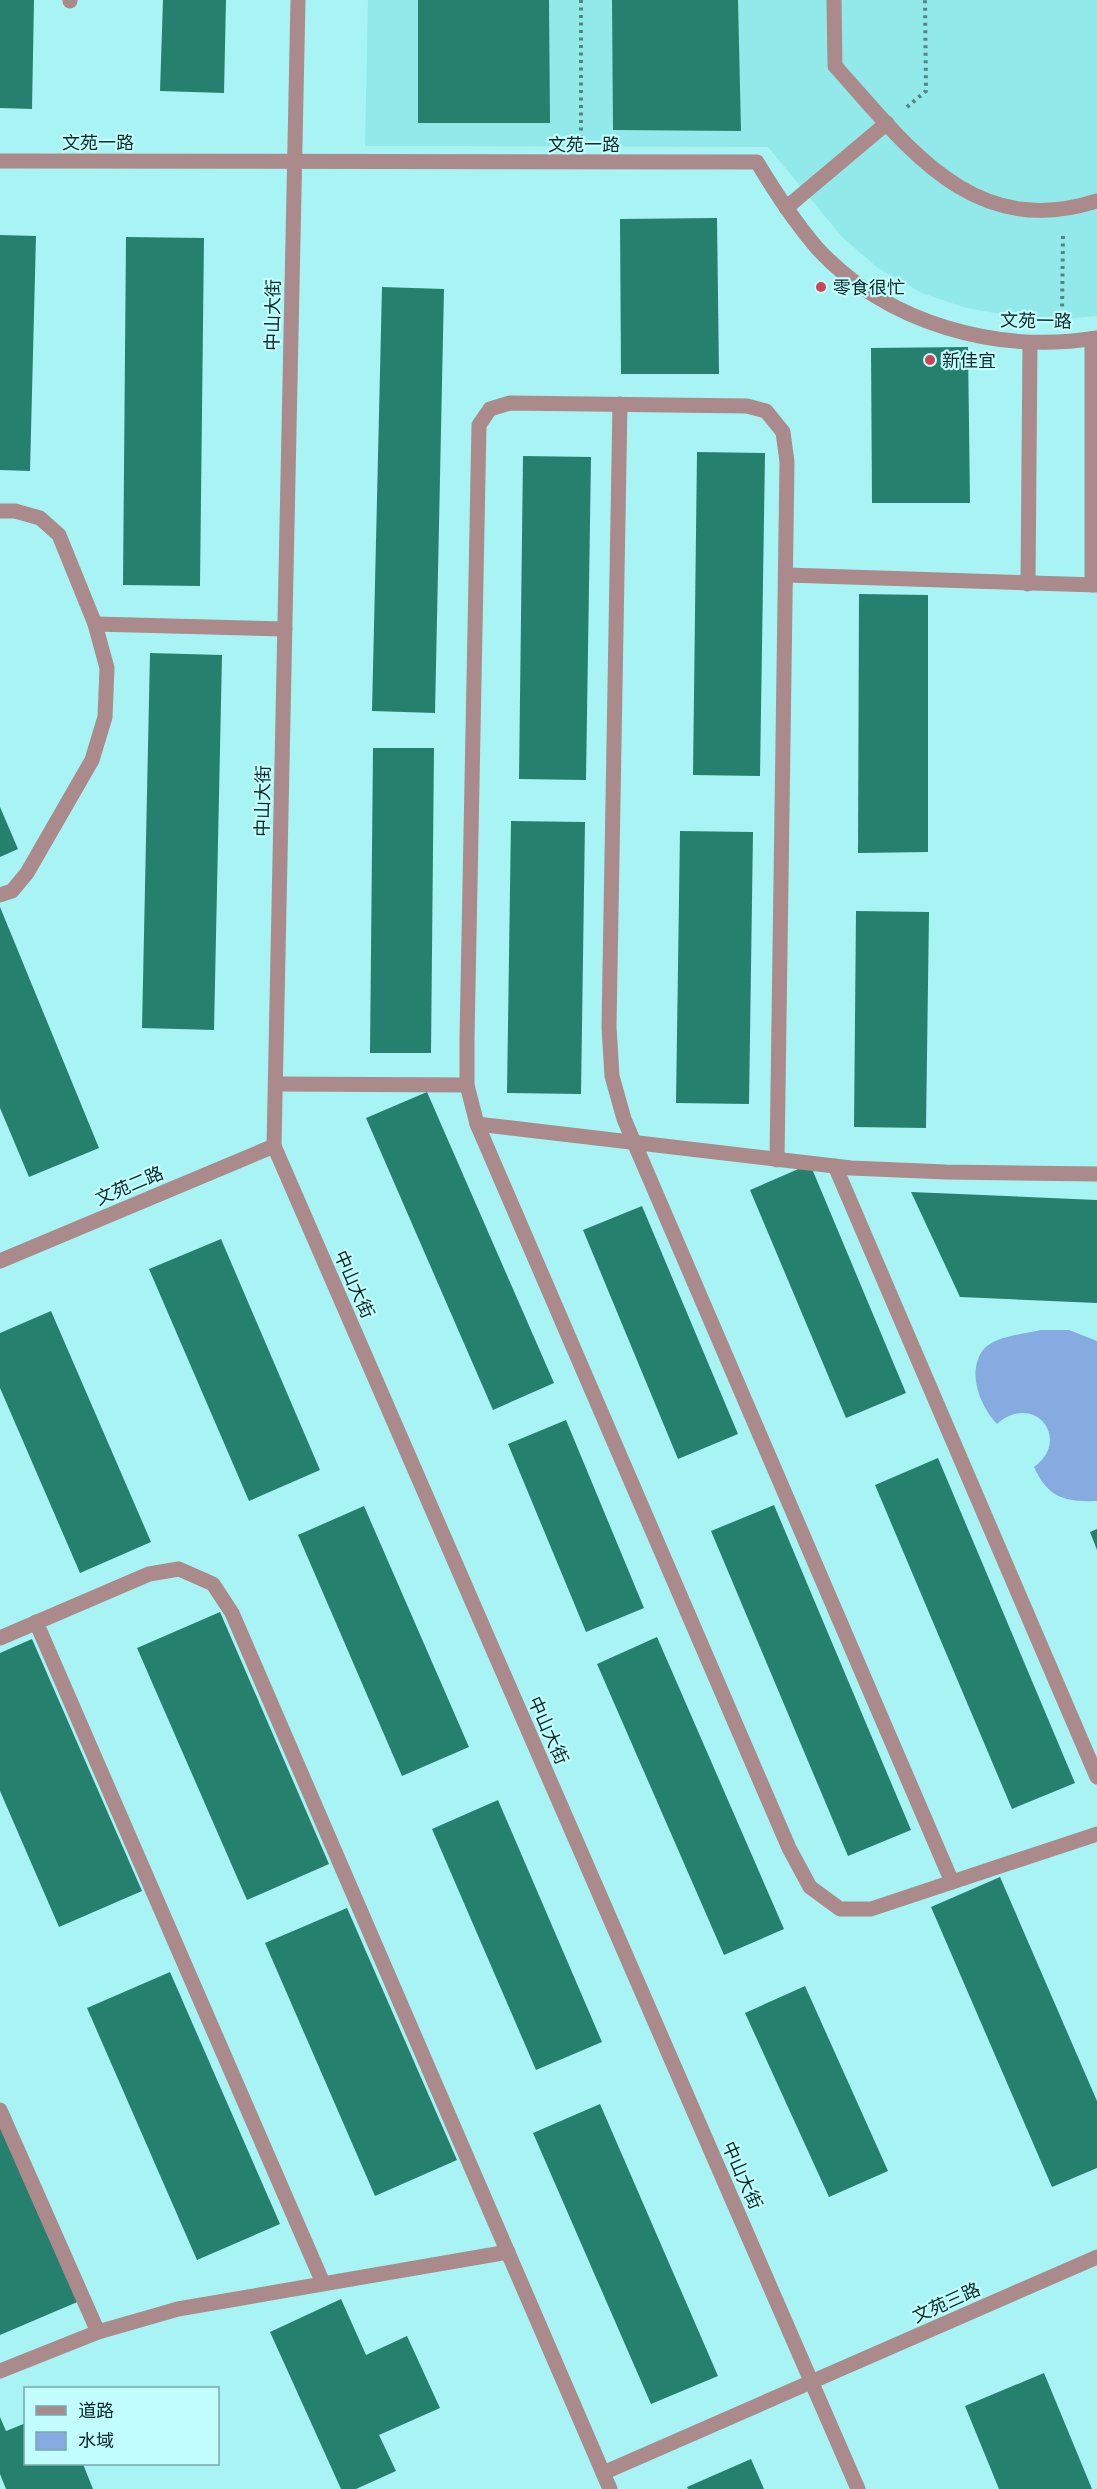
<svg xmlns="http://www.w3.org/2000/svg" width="1097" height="2489" viewBox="0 0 1097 2489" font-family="Ubuntu,'Noto Sans SC',sans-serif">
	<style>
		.built { fill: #92e9ea }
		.water { fill: #85abe0 }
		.building { fill: #26806e }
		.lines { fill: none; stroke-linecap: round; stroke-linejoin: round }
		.path { stroke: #518586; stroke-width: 4; stroke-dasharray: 3 4.5; stroke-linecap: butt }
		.service { stroke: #aa8a8a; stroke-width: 15 }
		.minor { stroke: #aa8a8a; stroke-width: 15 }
		.poi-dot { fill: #d24256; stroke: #c3fefe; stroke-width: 2 }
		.labels { text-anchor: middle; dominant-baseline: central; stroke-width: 4.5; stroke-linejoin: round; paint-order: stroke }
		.street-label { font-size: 18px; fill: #072829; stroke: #c3fefe }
		.poi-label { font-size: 18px; fill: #072829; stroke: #c3fefe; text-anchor: start }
	</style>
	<rect width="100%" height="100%" fill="#a8f4f4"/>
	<polygon class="built" points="368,0 1097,0 1097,316 1042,321 966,308 922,293 878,268 843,238 768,147 365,146"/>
	<path class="water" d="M1041 1330H1069L1097 1341V1501C1065 1502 1048 1498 1034 1467 1072 1440 1035 1391 997 1424 981 1407 966 1373 983 1350 994 1336 1025 1334 1041 1330Z"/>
	<g class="building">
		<polygon points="0,0 34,0 32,109 0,108"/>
		<polygon points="163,0 226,0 224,93 160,91"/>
		<polygon points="418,0 549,0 550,123 418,123"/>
		<polygon points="612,0 738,0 741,131 613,130"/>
		<polygon points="717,218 719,374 621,374 620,219"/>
		<polygon points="0,235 36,236 30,471 0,470"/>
		<polygon points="126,237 204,238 200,586 123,585"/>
		<polygon points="382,287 444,289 435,713 372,711"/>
		<polygon points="968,347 970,503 872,503 871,348"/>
		<polygon points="697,452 765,453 760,776 693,775"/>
		<polygon points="523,456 591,457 586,780 519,779"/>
		<polygon points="859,594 928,595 928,852 858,853"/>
		<polygon points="150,653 222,655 214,1030 142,1028"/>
		<polygon points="373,748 434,748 431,1053 370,1053"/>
		<polygon points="0,807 18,849 0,857"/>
		<polygon points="511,821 585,822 581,1094 507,1093"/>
		<polygon points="680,831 753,832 749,1104 676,1103"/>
		<polygon points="0,907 99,1148 29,1177 0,1108"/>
		<polygon points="856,911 929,912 926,1128 854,1127"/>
		<polygon points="427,1092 554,1383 493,1410 366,1118"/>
		<polygon points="810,1164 906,1393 846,1418 750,1190"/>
		<polygon points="911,1192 1097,1200 1097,1303 960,1297"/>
		<polygon points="642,1206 738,1434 678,1459 583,1230"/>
		<polygon points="221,1239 320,1470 249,1501 149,1269"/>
		<polygon points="51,1311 151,1542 80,1573 0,1388 0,1333"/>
		<polygon points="566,1420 644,1608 586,1632 508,1444"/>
		<polygon points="938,1458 1075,1783 1012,1809 875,1485"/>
		<polygon points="774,1505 911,1830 848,1856 711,1531"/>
		<polygon points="364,1506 469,1747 402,1776 298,1535"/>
		<polygon points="1097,1529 1097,1550 1090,1532"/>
		<polygon points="220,1612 329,1864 247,1900 137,1648"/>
		<polygon points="657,1637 784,1929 724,1955 597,1664"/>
		<polygon points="32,1639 142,1891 59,1927 0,1791 0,1653"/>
		<polygon points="498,1800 602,2042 536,2070 432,1829"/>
		<polygon points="1000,1877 1097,2101 1097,2168 1052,2187 931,1907"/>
		<polygon points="347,1908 457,2160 375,2196 265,1943"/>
		<polygon points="170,1972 280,2224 197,2260 87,2008"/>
		<polygon points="805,1986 888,2171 829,2197 745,2013"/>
		<polygon points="600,2104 718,2376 651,2404 533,2133"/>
		<polygon points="0,2112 82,2300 0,2335"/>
		<polygon points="341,2299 366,2355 407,2336 440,2408 379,2435 396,2471 356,2489 341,2489 270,2332"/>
		<polygon points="1044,2373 1092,2489 999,2489 965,2406"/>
		<polygon points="0,2417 6,2431 26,2423 26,2464 83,2464 93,2489 6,2489 0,2474"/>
		<polygon points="751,2459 764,2489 688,2489 687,2487"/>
	</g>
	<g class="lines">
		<g class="path">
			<polyline points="581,0 581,137"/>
			<polyline points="907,107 926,91 925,0"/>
			<polyline points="1062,314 1063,235"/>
		</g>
		<g class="service">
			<path d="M834 0 835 66C908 147 973 241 1097 201"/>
			<polyline points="70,1 70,0"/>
			<polyline points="786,208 887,123"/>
			<polyline points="620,404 609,1027 612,1076 624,1119 952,1882"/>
			<polyline points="0,511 15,511 40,518 59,535 95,624 107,668 105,717 92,760 27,873 12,891 0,895"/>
			<polyline points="787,575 1097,585"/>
			<polyline points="1028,584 1030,343"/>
			<polyline points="1092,585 1092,339"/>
			<polyline points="95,624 285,629"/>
			<polyline points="276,1084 467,1085"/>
			<polyline points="477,1124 851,1168 946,1172 1097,1174"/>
			<polyline points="777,1160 787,462 783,432 766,411 747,406 510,403 490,409 479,425 467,1038 467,1085 477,1124 789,1848 810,1887 840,1909 871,1909 1097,1834"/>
			<polyline points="835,1166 1097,1777"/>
			<polyline points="36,1622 323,2283"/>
			<polyline points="0,1638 149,1574 179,1569 213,1584 232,1613 610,2489"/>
			<polyline points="0,2110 98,2332"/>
			<polyline points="0,2371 98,2332 178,2309 508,2252"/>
			<polyline points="603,2473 811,2382"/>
		</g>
		<g class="minor">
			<polyline points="298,0 274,1146 858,2489"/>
			<path d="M0 161 757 162C775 192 794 221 817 248 887 324 997 354 1097 338"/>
			<polyline points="0,1261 274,1146"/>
			<polyline points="811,2382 1097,2257"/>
		</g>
	</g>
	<g class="poi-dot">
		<circle cx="821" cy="287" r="6"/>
		<circle cx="930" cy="360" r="6"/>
	</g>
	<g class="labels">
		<g class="street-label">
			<text x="98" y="142">文苑一路</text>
			<text x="584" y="144">文苑一路</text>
			<text transform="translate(272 315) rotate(-89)">中山大街</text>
			<text transform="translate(1036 320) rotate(1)">文苑一路</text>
			<text transform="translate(262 801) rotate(-89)">中山大街</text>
			<text transform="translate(129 1185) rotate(-23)">文苑二路</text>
			<text transform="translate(355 1284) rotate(66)">中山大街</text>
			<text transform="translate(549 1730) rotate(66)">中山大街</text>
			<text transform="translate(743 2175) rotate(66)">中山大街</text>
			<text transform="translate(946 2302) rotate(-24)">文苑三路</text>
		</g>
		<g class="poi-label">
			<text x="833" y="287">零食很忙</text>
			<text x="942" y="360">新佳宜</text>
		</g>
	</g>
	<rect x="24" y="2387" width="195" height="78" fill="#c3fefe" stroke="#78a8a9" stroke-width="1.5"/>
	<rect x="36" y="2406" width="30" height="9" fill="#aa8a8a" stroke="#78a8a9" stroke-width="1.5"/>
	<text x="78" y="2417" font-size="18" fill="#072829">道路</text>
	<rect x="36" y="2432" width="30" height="18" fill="#85abe0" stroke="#78a8a9" stroke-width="1.5"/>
	<text x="78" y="2447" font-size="18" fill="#072829">水域</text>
</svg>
